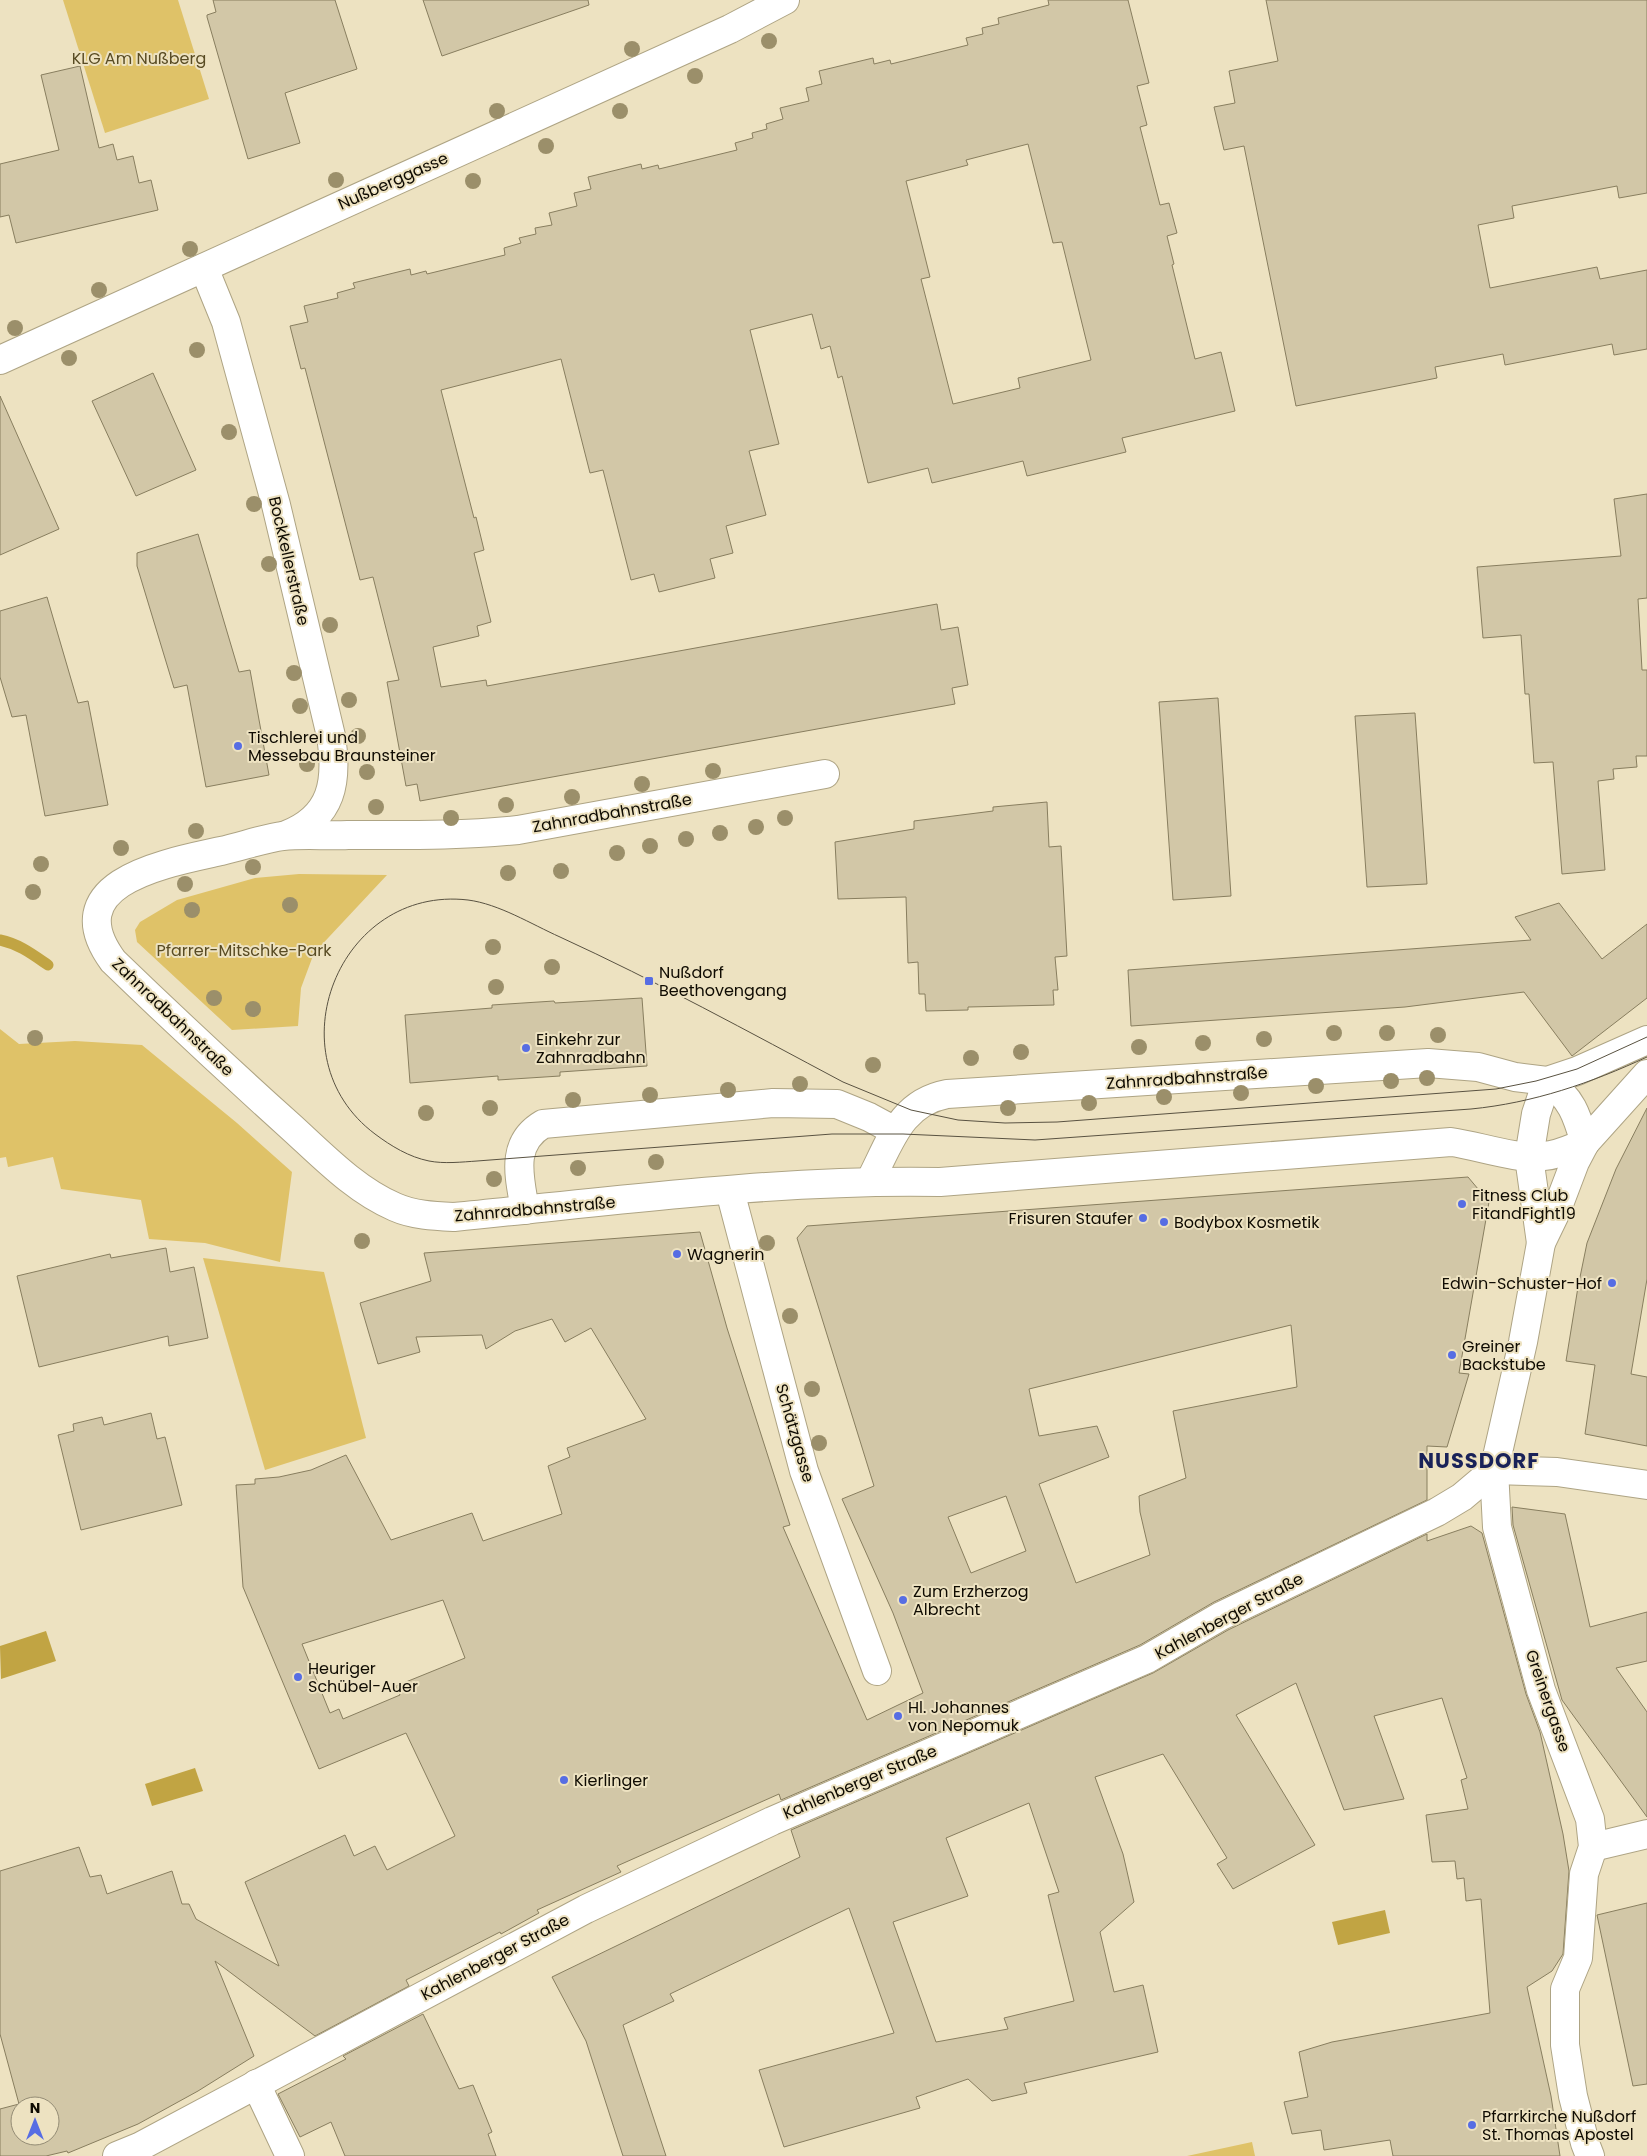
<svg xmlns="http://www.w3.org/2000/svg" width="1647" height="2156" viewBox="0 0 1647 2156" font-family="Poppins,sans-serif">
	<style>
		.green { fill: #dfc268 }
		.water { fill: #c1a443 }
		.lines { fill: none; stroke-linecap: round; stroke-linejoin: round }
		.stream { stroke: #c1a443; stroke-width: 11 }
		.building { fill: #d2c7a7; stroke: #887e5f; fill-rule: evenodd }
		.street-casing { stroke: #aea484; stroke-width: 30 }
		.street { stroke: #fff; stroke-width: 28 }
		.tram { stroke: #595241; stroke-width: 1 }
		.tree { fill: #9b8f6a }
		.poi-dot { fill: #576de3; stroke: #ede2c1; stroke-width: 2 }
		.labels { text-anchor: middle; dominant-baseline: central; stroke-width: 4; stroke-linejoin: round; paint-order: stroke }
		.park-label { font-size: 16px; fill: #584b23; stroke: #ede2c1 }
		.street-label { font-size: 16px; fill: #0f0b02; stroke: #ede2c1 }
		.poi-label { font-size: 16px; fill: #0f0b02; stroke: #ede2c1; text-anchor: start }
		.district-label { font-size: 21px; font-weight: bold; letter-spacing: 1px; fill: #192259; stroke: #ede2c1 }
	</style>
	<rect width="100%" height="100%" fill="#ede2c1"/>
	<g class="green">
		<polygon points="63,0 178,0 209,99 105,133"/>
		<polygon points="299,874 387,875 314,953 301,988 298,1026 232,1030 137,942 135,930 140,922 177,900 255,878"/>
		<polygon points="0,1029 19,1044 75,1041 142,1045 237,1123 292,1172 280,1262 205,1243 149,1239 141,1200 61,1189 53,1157 8,1167 6,1157 0,1158"/>
		<polygon points="203,1258 324,1272 366,1438 265,1470"/>
		<polygon points="1252,2142 1255,2156 1187,2156"/>
	</g>
	<g class="water">
		<polygon points="46,1631 56,1661 1,1679 0,1646"/>
		<polygon points="195,1768 203,1791 152,1806 145,1784"/>
		<polygon points="1385,1910 1390,1933 1338,1945 1332,1922"/>
	</g>
	<g class="lines">
		<path class="stream" d="M0 940C19 944 32 954 48 965"/>
	</g>
	<g class="building">
		<polygon points="213,0 335,0 357,69 285,93 300,143 248,159 207,17 207,15 216,12"/>
		<polygon points="423,0 588,0 589,5 442,56"/>
		<path d="M1048 0H1128L1149 83 1137 86 1147 125 1140 127 1160 205 1169 203 1177 233 1167 236 1174 264 1172 265 1195 359 1221 352 1235 411 1122 438 1126 452 1027 476 1023 461 932 483 928 468 868 483 842 376 838 378 830 346 821 349 812 314 750 330 779 444 749 451 766 515 726 526 733 553 710 559 715 578 659 592 654 574 631 580 603 470 590 473 561 359 441 390 474 518 476 517 484 550 474 553 491 622 477 626 479 636 433 647 441 687 486 680 487 686 937 604 941 630 958 627 968 685 952 688 955 704 420 801 417 784 406 786 387 682 399 680 373 577 360 580 305 368 301 369 290 326 308 322 304 306 338 298 337 293 355 288 353 283 410 269 411 275 426 271 427 274 505 255 504 248 521 243 519 238 536 234 535 228 552 225 549 213 577 206 574 193 591 189 588 177 641 164 642 169 658 165 659 169 737 150 735 143 753 138 752 133 767 129 766 124 783 119 780 108 809 101 806 88 822 84 819 71 873 58 874 64 890 60 891 64 968 45 966 38 983 34 982 28 999 24 998 18 1049 5ZM1028 144 1053 243 1062 242 1091 360 1018 378 1020 388 953 404 921 279 930 277 906 181 968 165 966 160Z"/>
		<polygon points="1266,0 1647,0 1647,193 1619,198 1617,186 1512,206 1514,218 1478,225 1490,288 1597,267 1600,279 1647,270 1647,349 1614,355 1612,344 1505,365 1503,354 1435,367 1437,378 1296,406 1244,146 1224,150 1214,107 1235,103 1229,71 1278,61"/>
		<polygon points="80,66 99,148 113,144 117,160 133,156 139,183 151,180 158,210 16,243 9,215 0,217 0,164 59,150 41,75"/>
		<polygon points="153,373 196,470 136,496 92,401"/>
		<polygon points="0,396 59,529 0,555"/>
		<polygon points="1647,494 1647,598 1638,599 1642,670 1647,670 1647,756 1636,756 1637,767 1613,769 1614,779 1598,781 1605,870 1562,874 1553,762 1534,763 1529,694 1525,694 1521,635 1483,638 1477,567 1621,556 1614,499"/>
		<polygon points="198,534 239,672 250,670 269,775 206,787 187,685 174,688 137,566 137,553"/>
		<polygon points="47,597 78,703 88,701 108,805 45,816 26,715 12,717 0,677 0,611"/>
		<polygon points="1218,698 1231,896 1173,900 1159,702"/>
		<polygon points="1415,713 1427,884 1367,887 1355,716"/>
		<polygon points="1047,802 1049,847 1061,846 1067,956 1055,957 1058,990 1053,990 1054,1005 968,1007 968,1010 926,1011 925,994 919,994 918,962 908,963 906,897 838,899 835,842 914,829 914,821 993,811 993,807"/>
		<polygon points="1559,903 1602,959 1647,924 1647,998 1572,1056 1524,992 1405,1007 1131,1026 1128,970 1531,940 1515,917"/>
		<polygon points="642,998 647,1066 560,1072 560,1076 498,1080 498,1076 410,1083 405,1015 492,1008 492,1005 554,1001 555,1003"/>
		<polygon points="1647,1108 1647,1279 1631,1374 1647,1377 1647,1446 1585,1434 1595,1365 1566,1361 1578,1287 1587,1243 1616,1169"/>
		<path d="M1468 1177 1489 1202 1459 1373 1469 1374 1447 1447 1427 1446V1500L1214 1602 1140 1645 781 1800 779 1794 617 1866 621 1872 537 1910 539 1913 501 1934 500 1932 406 1980 409 1986 315 2036 215 1961 254 2056 198 2091 138 2124 68 2153 67 2151 46 2156H0V2109L19 2104 0 2034V1871L79 1847 90 1877 101 1875 107 1894 172 1871 182 1904H189L196 1919 279 1966 245 1882 345 1835 354 1856 375 1846 387 1870 455 1836 406 1733 319 1769 243 1587 236 1485 255 1484V1479L279 1477 311 1470 346 1455 391 1540 472 1513 483 1541 562 1514 548 1466 570 1457 567 1448 646 1419 591 1328 565 1342 552 1319 515 1331 486 1349 482 1335 416 1337 420 1352 378 1364 360 1303 431 1281 424 1253 700 1232 727 1328 790 1525 783 1527 867 1720 923 1693 893 1613 842 1499 874 1486 797 1238 807 1226ZM1291 1325 1297 1387 1173 1411 1186 1478 1139 1496 1140 1512 1150 1555 1076 1583 1039 1484 1109 1457 1097 1426 1039 1436 1029 1389ZM1006 1496 1026 1551 971 1573 948 1517ZM443 1600 465 1658 396 1686 400 1695 343 1719 339 1709 330 1713 302 1644ZM20 2106H50V2136H20Z"/>
		<polygon points="166,1248 170,1272 194,1267 208,1338 169,1346 168,1336 39,1367 17,1276 110,1254 111,1258"/>
		<polygon points="151,1413 157,1439 165,1437 182,1505 81,1530 58,1435 74,1431 73,1424 102,1417 104,1425"/>
		<polygon points="1512,1507 1565,1514 1590,1627 1647,1612 1647,1661 1616,1668 1647,1712 1647,1817 1562,1700 1513,1525"/>
		<path d="M1471 1526 1482 1533 1526 1694 1540 1732 1563 1834 1569 1871 1563 1954 1552 1971 1527 1987 1551 2096 1560 2156H1393L1390 2140 1324 2150 1321 2130 1292 2134 1284 2102 1308 2097 1299 2052 1332 2042 1490 2013 1481 1899 1466 1901 1464 1878 1457 1879 1455 1861 1432 1862 1426 1815 1468 1809 1461 1780 1467 1778 1442 1698 1374 1716 1404 1799 1344 1810 1296 1683 1236 1715 1315 1845 1233 1889 1217 1864 1227 1858 1163 1754 1095 1777 1123 1854 1134 1902 1100 1932 1114 1992 1143 1985 1158 2052 1024 2083 1027 2093 992 2101 968 2079 916 2097 920 2108 784 2147 759 2070 894 2033 849 1908 670 1994 674 2001 623 2025 666 2156H623L586 2041 552 1977 800 1857 791 1830 1153 1673 1228 1630 1427 1534V1541ZM1029 1803 1059 1892 1048 1895 1074 2001 1004 2018 1008 2029 936 2042 893 1922 968 1896 946 1838Z"/>
		<polygon points="1647,1903 1647,2084 1633,2086 1597,1915"/>
		<polygon points="423,2014 459,2089 473,2085 492,2132 488,2134 496,2156 345,2156 331,2122 300,2137 278,2094 346,2059 343,2056"/>
	</g>
	<g class="lines">
		<defs>
			<g id="street">
				<path d="M204 268 226 322 276 505 331 736C338 781 333 817 286 835"/>
				<polyline points="0,360 730,29 785,0"/>
				<path d="M825 774 518 830C462 836 405 835 348 835 327 836 304 834 283 836 265 838 240 847 221 851 167 863 55 882 113 961 171 1017 230 1072 290 1126 322 1155 355 1190 395 1207 413 1215 434 1216 454 1217 615 1201 778 1179 940 1182L1451 1142C1480 1146 1516 1160 1544 1156 1559 1155 1572 1148 1585 1143"/>
				<path d="M1547 1081C1572 1098 1577 1116 1585 1143"/>
				<path d="M870 1181C890 1143 900 1103 947 1094L1428 1063 1478 1067 1515 1077 1547 1081 1577 1071 1647 1040"/>
				<polyline points="730,1191 804,1471 877,1671"/>
				<path d="M525 1210C520 1178 509 1144 543 1124L773 1103 837 1104 869 1117 895 1131"/>
				<polyline points="1541,1243 1529,1157 1536,1114 1547,1081"/>
				<polyline points="1593,1847 1647,1834"/>
				<polyline points="256,2084 290,2156"/>
				<polyline points="117,2156 139,2147 586,1909 772,1821 1147,1659 1221,1616 1437,1512 1462,1497 1494,1470 1557,1472 1647,1485"/>
				<polyline points="1590,2156 1585,2143 1573,2096 1565,2045 1565,1989 1578,1958 1584,1874 1593,1847 1590,1819 1541,1690 1497,1527 1494,1470 1523,1342 1541,1243 1556,1212 1575,1162 1585,1143 1647,1074"/>
			</g>
		</defs>
		<use href="#street" class="street-casing"/>
		<use href="#street" class="street"/>
		<path class="tram" d="M1647 1037 1577 1069 1536 1081 1496 1089 1057 1122 1005 1123 958 1120 911 1110 843 1082C749 1032 656 981 560 937 531 924 499 904 468 900 339 885 271 1056 375 1134 391 1146 409 1157 429 1161 444 1164 462 1162 477 1161L832 1134H903L1035 1140 1471 1109C1533 1103 1591 1083 1647 1057"/>
	</g>
	<g class="tree">
		<circle cx="769" cy="41" r="8"/>
		<circle cx="632" cy="49" r="8"/>
		<circle cx="695" cy="76" r="8"/>
		<circle cx="497" cy="111" r="8"/>
		<circle cx="620" cy="111" r="8"/>
		<circle cx="546" cy="146" r="8"/>
		<circle cx="336" cy="180" r="8"/>
		<circle cx="473" cy="181" r="8"/>
		<circle cx="190" cy="249" r="8"/>
		<circle cx="99" cy="290" r="8"/>
		<circle cx="15" cy="328" r="8"/>
		<circle cx="197" cy="350" r="8"/>
		<circle cx="69" cy="358" r="8"/>
		<circle cx="229" cy="432" r="8"/>
		<circle cx="254" cy="504" r="8"/>
		<circle cx="269" cy="564" r="8"/>
		<circle cx="330" cy="625" r="8"/>
		<circle cx="294" cy="673" r="8"/>
		<circle cx="349" cy="700" r="8"/>
		<circle cx="300" cy="706" r="8"/>
		<circle cx="358" cy="736" r="8"/>
		<circle cx="307" cy="764" r="8"/>
		<circle cx="713" cy="771" r="8"/>
		<circle cx="367" cy="772" r="8"/>
		<circle cx="642" cy="784" r="8"/>
		<circle cx="572" cy="797" r="8"/>
		<circle cx="506" cy="805" r="8"/>
		<circle cx="376" cy="807" r="8"/>
		<circle cx="451" cy="818" r="8"/>
		<circle cx="785" cy="818" r="8"/>
		<circle cx="756" cy="827" r="8"/>
		<circle cx="196" cy="831" r="8"/>
		<circle cx="720" cy="833" r="8"/>
		<circle cx="686" cy="839" r="8"/>
		<circle cx="650" cy="846" r="8"/>
		<circle cx="121" cy="848" r="8"/>
		<circle cx="617" cy="853" r="8"/>
		<circle cx="41" cy="864" r="8"/>
		<circle cx="253" cy="867" r="8"/>
		<circle cx="561" cy="871" r="8"/>
		<circle cx="508" cy="873" r="8"/>
		<circle cx="185" cy="884" r="8"/>
		<circle cx="33" cy="892" r="8"/>
		<circle cx="290" cy="905" r="8"/>
		<circle cx="192" cy="910" r="8"/>
		<circle cx="493" cy="947" r="8"/>
		<circle cx="552" cy="967" r="8"/>
		<circle cx="496" cy="987" r="8"/>
		<circle cx="214" cy="998" r="8"/>
		<circle cx="253" cy="1009" r="8"/>
		<circle cx="1334" cy="1033" r="8"/>
		<circle cx="1387" cy="1033" r="8"/>
		<circle cx="1438" cy="1035" r="8"/>
		<circle cx="35" cy="1038" r="8"/>
		<circle cx="1264" cy="1039" r="8"/>
		<circle cx="1203" cy="1043" r="8"/>
		<circle cx="1139" cy="1047" r="8"/>
		<circle cx="1021" cy="1052" r="8"/>
		<circle cx="971" cy="1058" r="8"/>
		<circle cx="873" cy="1065" r="8"/>
		<circle cx="1427" cy="1078" r="8"/>
		<circle cx="1391" cy="1081" r="8"/>
		<circle cx="800" cy="1084" r="8"/>
		<circle cx="1316" cy="1086" r="8"/>
		<circle cx="728" cy="1090" r="8"/>
		<circle cx="1241" cy="1093" r="8"/>
		<circle cx="650" cy="1095" r="8"/>
		<circle cx="1164" cy="1097" r="8"/>
		<circle cx="573" cy="1100" r="8"/>
		<circle cx="1089" cy="1103" r="8"/>
		<circle cx="490" cy="1108" r="8"/>
		<circle cx="1008" cy="1108" r="8"/>
		<circle cx="426" cy="1113" r="8"/>
		<circle cx="656" cy="1162" r="8"/>
		<circle cx="578" cy="1168" r="8"/>
		<circle cx="494" cy="1179" r="8"/>
		<circle cx="362" cy="1241" r="8"/>
		<circle cx="767" cy="1243" r="8"/>
		<circle cx="790" cy="1316" r="8"/>
		<circle cx="812" cy="1389" r="8"/>
		<circle cx="819" cy="1443" r="8"/>
	</g>
	<g class="poi-dot">
		<circle cx="238" cy="746" r="5"/>
		<rect x="644" y="976" width="10" height="10" rx="2.5"/>
		<circle cx="526" cy="1048" r="5"/>
		<circle cx="1462" cy="1204" r="5"/>
		<circle cx="1143" cy="1218" r="5"/>
		<circle cx="1164" cy="1222" r="5"/>
		<circle cx="677" cy="1254" r="5"/>
		<circle cx="1612" cy="1283" r="5"/>
		<circle cx="1452" cy="1355" r="5"/>
		<circle cx="903" cy="1600" r="5"/>
		<circle cx="298" cy="1677" r="5"/>
		<circle cx="898" cy="1716" r="5"/>
		<circle cx="564" cy="1780" r="5"/>
		<circle cx="1472" cy="2125" r="5"/>
	</g>
	<g class="labels">
		<g class="park-label">
			<text x="139" y="58">KLG Am Nußberg</text>
			<text x="244" y="950">Pfarrer-Mitschke-Park</text>
		</g>
		<g class="street-label">
			<text transform="translate(393 181) rotate(-24)">Nußberggasse</text>
			<text transform="translate(289 561) rotate(77)">Bockkellerstraße</text>
			<text transform="translate(612 813) rotate(-10)">Zahnradbahnstraße</text>
			<text transform="translate(173 1017) rotate(44)">Zahnradbahnstraße</text>
			<text transform="translate(1187 1078) rotate(-4)">Zahnradbahnstraße</text>
			<text transform="translate(535 1209) rotate(-5)">Zahnradbahnstraße</text>
			<text transform="translate(795 1433) rotate(74)">Schätzgasse</text>
			<text transform="translate(1229 1616) rotate(-28)">Kahlenberger Straße</text>
			<text transform="translate(1548 1701) rotate(71)">Greinergasse</text>
			<text transform="translate(860 1782) rotate(-23)">Kahlenberger Straße</text>
			<text transform="translate(495 1957) rotate(-28)">Kahlenberger Straße</text>
		</g>
		<g class="poi-label">
			<text x="248" y="737">Tischlerei und<tspan x="248" dy="18">Messebau Braunsteiner</tspan></text>
			<text x="659" y="972">Nußdorf<tspan x="659" dy="18">Beethovengang</tspan></text>
			<text x="536" y="1039">Einkehr zur<tspan x="536" dy="18">Zahnradbahn</tspan></text>
			<text x="1472" y="1195">Fitness Club<tspan x="1472" dy="18">FitandFight19</tspan></text>
			<text x="1133" y="1218" text-anchor="end">Frisuren Staufer</text>
			<text x="1174" y="1222">Bodybox Kosmetik</text>
			<text x="687" y="1254">Wagnerin</text>
			<text x="1602" y="1283" text-anchor="end">Edwin-Schuster-Hof</text>
			<text x="1462" y="1346">Greiner<tspan x="1462" dy="18">Backstube</tspan></text>
			<text x="913" y="1591">Zum Erzherzog<tspan x="913" dy="18">Albrecht</tspan></text>
			<text x="308" y="1668">Heuriger<tspan x="308" dy="18">Schübel-Auer</tspan></text>
			<text x="908" y="1707">Hl. Johannes<tspan x="908" dy="18">von Nepomuk</tspan></text>
			<text x="574" y="1780">Kierlinger</text>
			<text x="1482" y="2116">Pfarrkirche Nußdorf<tspan x="1482" dy="18">St. Thomas Apostel</tspan></text>
		</g>
		<g class="district-label">
			<text x="1479" y="1460">NUSSDORF</text>
		</g>
	</g>
	<g transform="translate(35 2121)"><circle r="24" fill="#ede2c1" stroke="#948c75"/>
	<path d="M0-4L9 19L0 12L-9 19Z" fill="#576de3"/>
	<text y="-8" font-size="14" font-weight="bold" text-anchor="middle" fill="#0f0b02">N</text>
	</g>
</svg>
